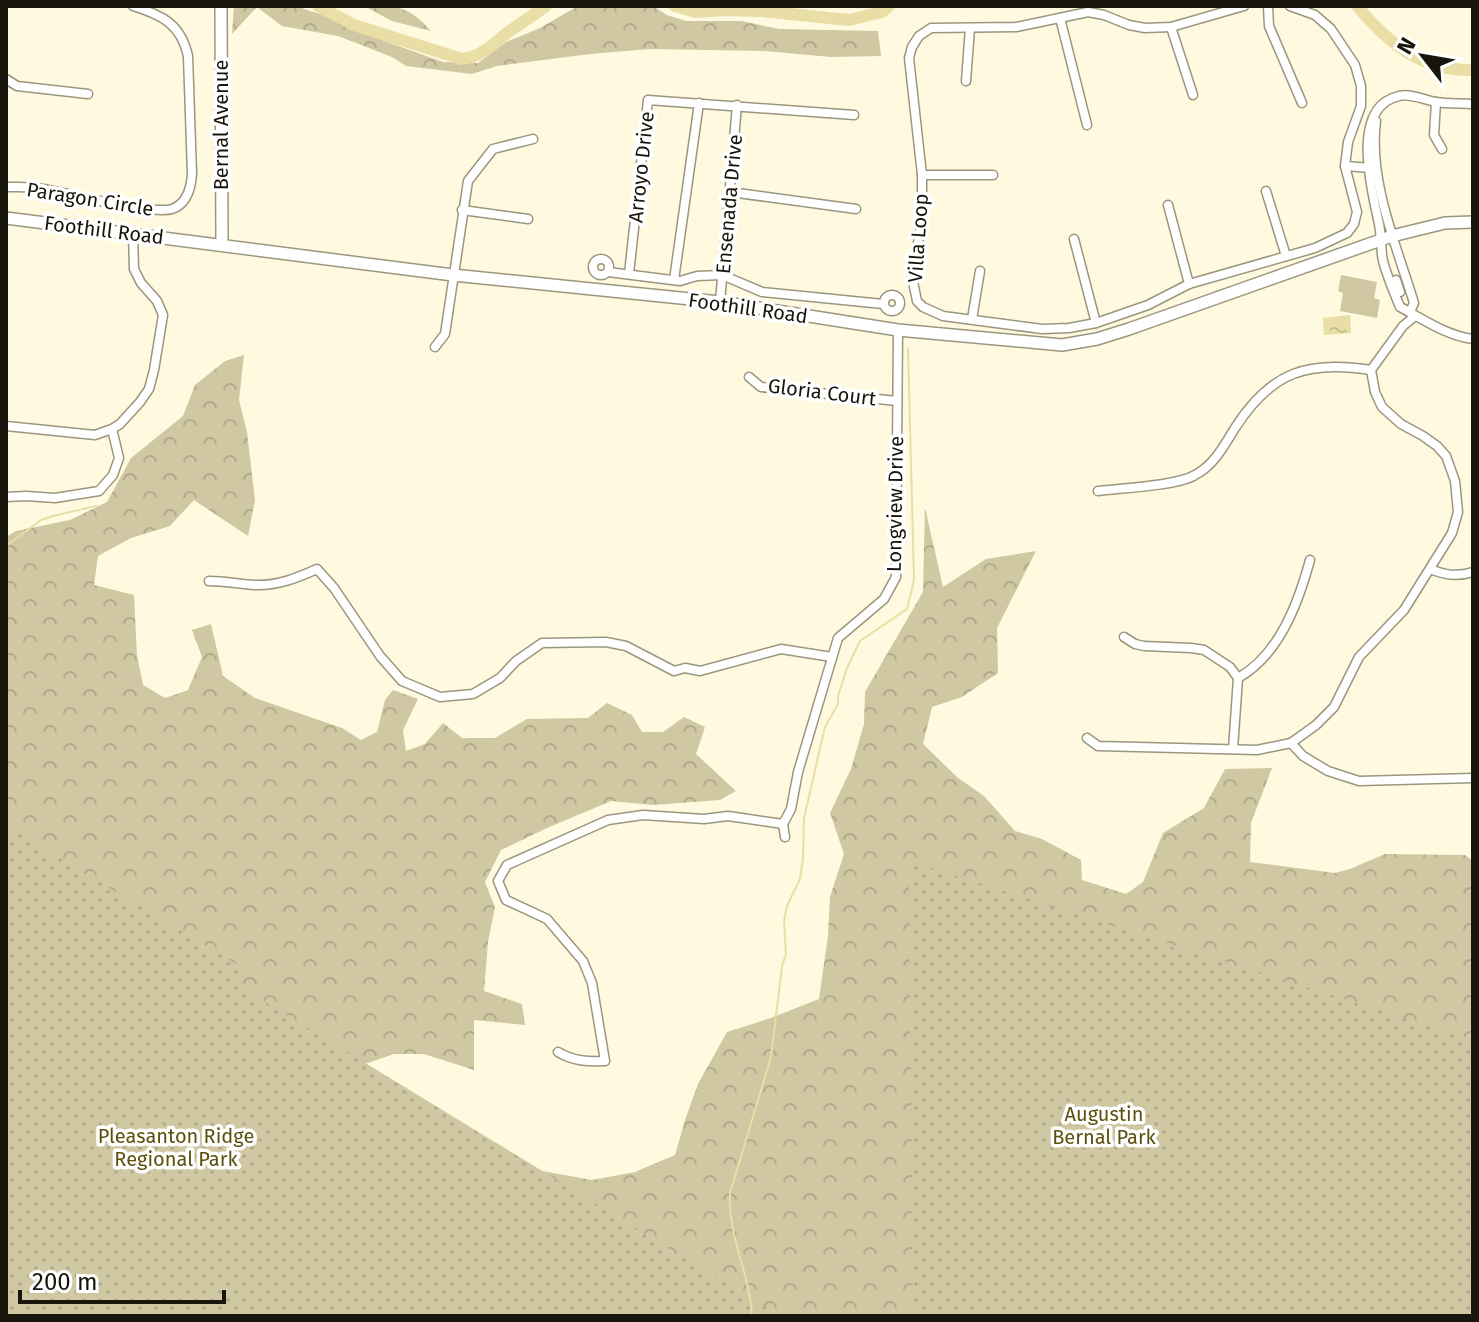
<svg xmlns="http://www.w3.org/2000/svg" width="1479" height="1322" viewBox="0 0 1479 1322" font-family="'Fira Sans',sans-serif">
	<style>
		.forest { fill: url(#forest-crowns) }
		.park { fill: url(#park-dots) }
		.pitch { fill: #cfc8a3 }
		.water { fill: url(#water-ripples) }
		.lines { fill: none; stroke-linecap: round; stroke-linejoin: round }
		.stream { stroke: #e9dea5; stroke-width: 2 }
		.river { stroke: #e9dea5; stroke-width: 12 }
		.minor-casing { stroke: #9b967e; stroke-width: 11 }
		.secondary-casing { stroke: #9b967e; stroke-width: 14 }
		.minor { stroke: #fff; stroke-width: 8 }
		.secondary { stroke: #fff; stroke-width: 11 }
		.labels { text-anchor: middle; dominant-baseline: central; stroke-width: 7; stroke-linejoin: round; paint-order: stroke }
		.street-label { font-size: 20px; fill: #17150c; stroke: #fff }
		.park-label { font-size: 20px; fill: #5c500c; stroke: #fff }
	</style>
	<defs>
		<pattern id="forest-crowns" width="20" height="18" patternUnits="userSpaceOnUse" patternTransform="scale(2)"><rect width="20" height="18" fill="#cfc8a3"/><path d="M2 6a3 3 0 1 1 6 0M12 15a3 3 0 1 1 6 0" fill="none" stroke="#b1ab8b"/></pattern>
		<pattern id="park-dots" width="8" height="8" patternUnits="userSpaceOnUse" patternTransform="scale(2)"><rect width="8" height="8" fill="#cfc8a3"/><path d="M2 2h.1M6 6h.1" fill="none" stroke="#b1ab8b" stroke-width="1.8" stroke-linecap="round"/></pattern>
		<pattern id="water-ripples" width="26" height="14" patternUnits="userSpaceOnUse" patternTransform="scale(2)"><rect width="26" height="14" fill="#e9dea5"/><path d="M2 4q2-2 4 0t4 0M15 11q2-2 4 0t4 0" fill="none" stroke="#c7be8d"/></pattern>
	</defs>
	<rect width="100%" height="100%" fill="#fef9df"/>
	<g class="forest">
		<polygon points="234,6 301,6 304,9 320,14 351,29 443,62 478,63 506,42 540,28 578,6 653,6 667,15 686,21 741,21 779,29 878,31 881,56 831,57 765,51 650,49 590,54 497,66 472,74 406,66 392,57 338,36 282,26 257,7 232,34"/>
		<path d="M364 6C397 6 408 5 431 31L392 21Z"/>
		<polygon points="244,355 239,400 247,432 255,500 248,536 194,500 170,526 131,538 98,556 94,585 134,595 137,655 143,685 165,698 188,690 202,657 192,630 211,624 223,676 255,698 342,728 361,740 377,732 385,700 393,690 418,699 403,730 406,751 425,744 443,723 462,738 495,738 527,719 588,718 607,703 632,715 642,732 663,732 684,717 705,727 696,754 736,791 720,800 653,805 611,801 547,828 501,850 485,882 495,907 488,942 484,991 522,1004 525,1025 474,1020 474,1070 424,1054 394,1054 350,1069 493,1162 592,1180 635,1172 675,1155 686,1117 698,1084 727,1032 771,1018 819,999 828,936 830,897 844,854 830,813 851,769 864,724 865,692 923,592 925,508 943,587 986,559 1036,551 997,628 998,673 962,697 932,707 923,744 958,778 984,796 1015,831 1042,839 1081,860 1082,880 1126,894 1143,882 1163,833 1204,808 1225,769 1272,768 1251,823 1250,862 1335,873 1350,869 1385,854 1465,855 1473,861 1473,1316 6,1316 6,537 16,531 70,520 107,502 131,458 183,416 195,385 225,361"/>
	</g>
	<g class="park">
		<polygon points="6,826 238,965 239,986 780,1316 6,1316"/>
		<polygon points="909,861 1473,1040 1473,1316 913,1316"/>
	</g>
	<polygon class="pitch" points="1341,275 1377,282 1374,298 1380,300 1377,318 1340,311 1343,293 1338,291"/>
	<polygon class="water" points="1350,315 1351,333 1324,335 1323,318"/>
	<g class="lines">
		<g class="stream">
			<polyline points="6,546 41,520 53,516 96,506"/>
			<path d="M752 1316C750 1274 727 1234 730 1193L771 1057 782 966 786 954 784 921 787 906 800 879 803 859 804 818 825 727 838 704V696L847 668 860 641 907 609 914 580 908 348"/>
		</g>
		<g class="river">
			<path d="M318 6 354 25 462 59C482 56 492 45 507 33 520 24 533 15 546 6"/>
			<polyline points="675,6 696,12 725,10 761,11 849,20 882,12 889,6"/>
			<path d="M1357 6C1389 44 1422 71 1473 70"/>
		</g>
		<defs>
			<g id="minor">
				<polyline points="1244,6 1171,27 1145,28 1129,25 1104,15 1088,12 1016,27 931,28 919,36 912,47 909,58 922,175 922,221 912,277 917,301 923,307 943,316 1042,329 1069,328 1096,323 1148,305 1189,284 1315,248 1347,233 1354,224 1357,212 1345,166 1348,142 1361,106 1361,86 1355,65 1331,29 1315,15 1290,6"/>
				<polyline points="1268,6 1269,26 1302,103"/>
				<polyline points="1060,18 1087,125"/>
				<polyline points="1171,27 1193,95"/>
				<polyline points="6,79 17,86 88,94"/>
				<polyline points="966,81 970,28"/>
				<polyline points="1436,102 1434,135 1442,149"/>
				<path d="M1473 104C1461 103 1448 104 1436 102 1425 100 1410 93 1399 96 1349 107 1372 191 1379 224 1381 235 1381 244 1382 255 1383 267 1395 295 1400 307 1423 319 1447 336 1473 339"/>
				<path d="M1376 121C1368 180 1397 247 1414 303L1410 312"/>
				<polyline points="1345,166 1371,168"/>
				<polyline points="922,175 993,175"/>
				<path d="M6 187C18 187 31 186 43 189 68 193 152 215 172 209 187 204 191 188 192 174L188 56C181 24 162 15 133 6"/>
				<polyline points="1266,191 1286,256"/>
				<polyline points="730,192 856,209"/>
				<polyline points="1168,205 1189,284"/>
				<polyline points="462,210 528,219"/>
				<polyline points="1074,239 1096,323"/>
				<circle cx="601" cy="267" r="8"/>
				<polyline points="608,272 680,281 697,276 722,275 762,292 883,304"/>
				<polyline points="629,274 648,100 854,115"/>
				<polyline points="674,280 699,103"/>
				<polyline points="1396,280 1400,292"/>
				<circle cx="892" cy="303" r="8"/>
				<polyline points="720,302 737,105"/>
				<polyline points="972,319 980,271"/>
				<polyline points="435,347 445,334 468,181 493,149 533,139"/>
				<polyline points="749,377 761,387 897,401"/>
				<polyline points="6,426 95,435 112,429 120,424 140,402 149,389 154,370 163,315 157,301 141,283 134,269 133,233"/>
				<path d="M1098 491C1121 488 1177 486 1195 475 1214 465 1224 446 1235 428 1271 372 1307 360 1371 370"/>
				<polyline points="6,497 26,496 55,498 99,491 113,475 119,458 112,429"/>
				<path d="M1430 569C1445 575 1457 577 1473 572"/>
				<path d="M209 581C225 581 239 584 255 585 277 586 297 578 317 569L334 588 380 656 402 681 440 697 473 694 500 678 516 661 542 643 606 642 626 646 674 671 685 668 700 671 781 649 832 657"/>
				<polyline points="1124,637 1135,644 1144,646 1191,648 1204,650 1230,667 1238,678 1233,749"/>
				<path d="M1238 678C1279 655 1298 604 1310 560"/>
				<polyline points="1087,738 1098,746 1257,750 1291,743 1316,725 1334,707 1359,657 1404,610 1452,533 1458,512 1455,481 1446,456 1437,446 1423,436 1401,424 1382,407 1375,392 1371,370 1403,326 1415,316"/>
				<polyline points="1291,743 1303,756 1328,771 1359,781 1473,778"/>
				<polyline points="785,837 783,824 791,809 798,772 838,638 884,599 896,577 898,330"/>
				<path d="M558 1052C573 1061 588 1062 605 1061L592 983 583 961 547 919 506 900 498 881 507 865 608 820 643 815 704 819 728 816 783 824"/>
			</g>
			<g id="secondary">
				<polyline points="221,6 222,245"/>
				<polyline points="6,218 453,275 720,302 898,330 1062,345 1097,339 1129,329 1392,236 1445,223 1473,222"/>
			</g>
		</defs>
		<use href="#minor" class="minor-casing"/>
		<use href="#secondary" class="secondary-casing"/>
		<use href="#minor" class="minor"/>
		<use href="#secondary" class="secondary"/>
	</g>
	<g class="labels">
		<g class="street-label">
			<text transform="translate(221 125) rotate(-90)">Bernal Avenue</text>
			<text transform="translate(641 167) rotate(-84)">Arroyo Drive</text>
			<text transform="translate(90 199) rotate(9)">Paragon Circle</text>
			<text transform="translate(729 204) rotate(-85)">Ensenada Drive</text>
			<text transform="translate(104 230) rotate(7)">Foothill Road</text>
			<text transform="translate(918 238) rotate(-86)">Villa Loop</text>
			<text transform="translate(748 308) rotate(8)">Foothill Road</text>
			<text transform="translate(822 392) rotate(7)">Gloria Court</text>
			<text transform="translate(895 504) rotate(-89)">Longview Drive</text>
		</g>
		<g class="park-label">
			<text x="1104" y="1114">Augustin<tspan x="1104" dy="23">Bernal Park</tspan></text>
			<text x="176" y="1136">Pleasanton Ridge<tspan x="176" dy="23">Regional Park</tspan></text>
		</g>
	</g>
	<rect width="1479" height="1322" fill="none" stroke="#17150c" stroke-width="16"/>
	<g transform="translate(1423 56) rotate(301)" stroke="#ffffff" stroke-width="6" paint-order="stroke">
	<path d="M0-6L14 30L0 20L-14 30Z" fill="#17150c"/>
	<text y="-12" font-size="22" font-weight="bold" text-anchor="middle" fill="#17150c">N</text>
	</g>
	<path d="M20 1290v12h204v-12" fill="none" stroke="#17150c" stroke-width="4"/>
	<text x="32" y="1290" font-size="24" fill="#17150c" stroke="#ffffff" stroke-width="6" paint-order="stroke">200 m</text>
</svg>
